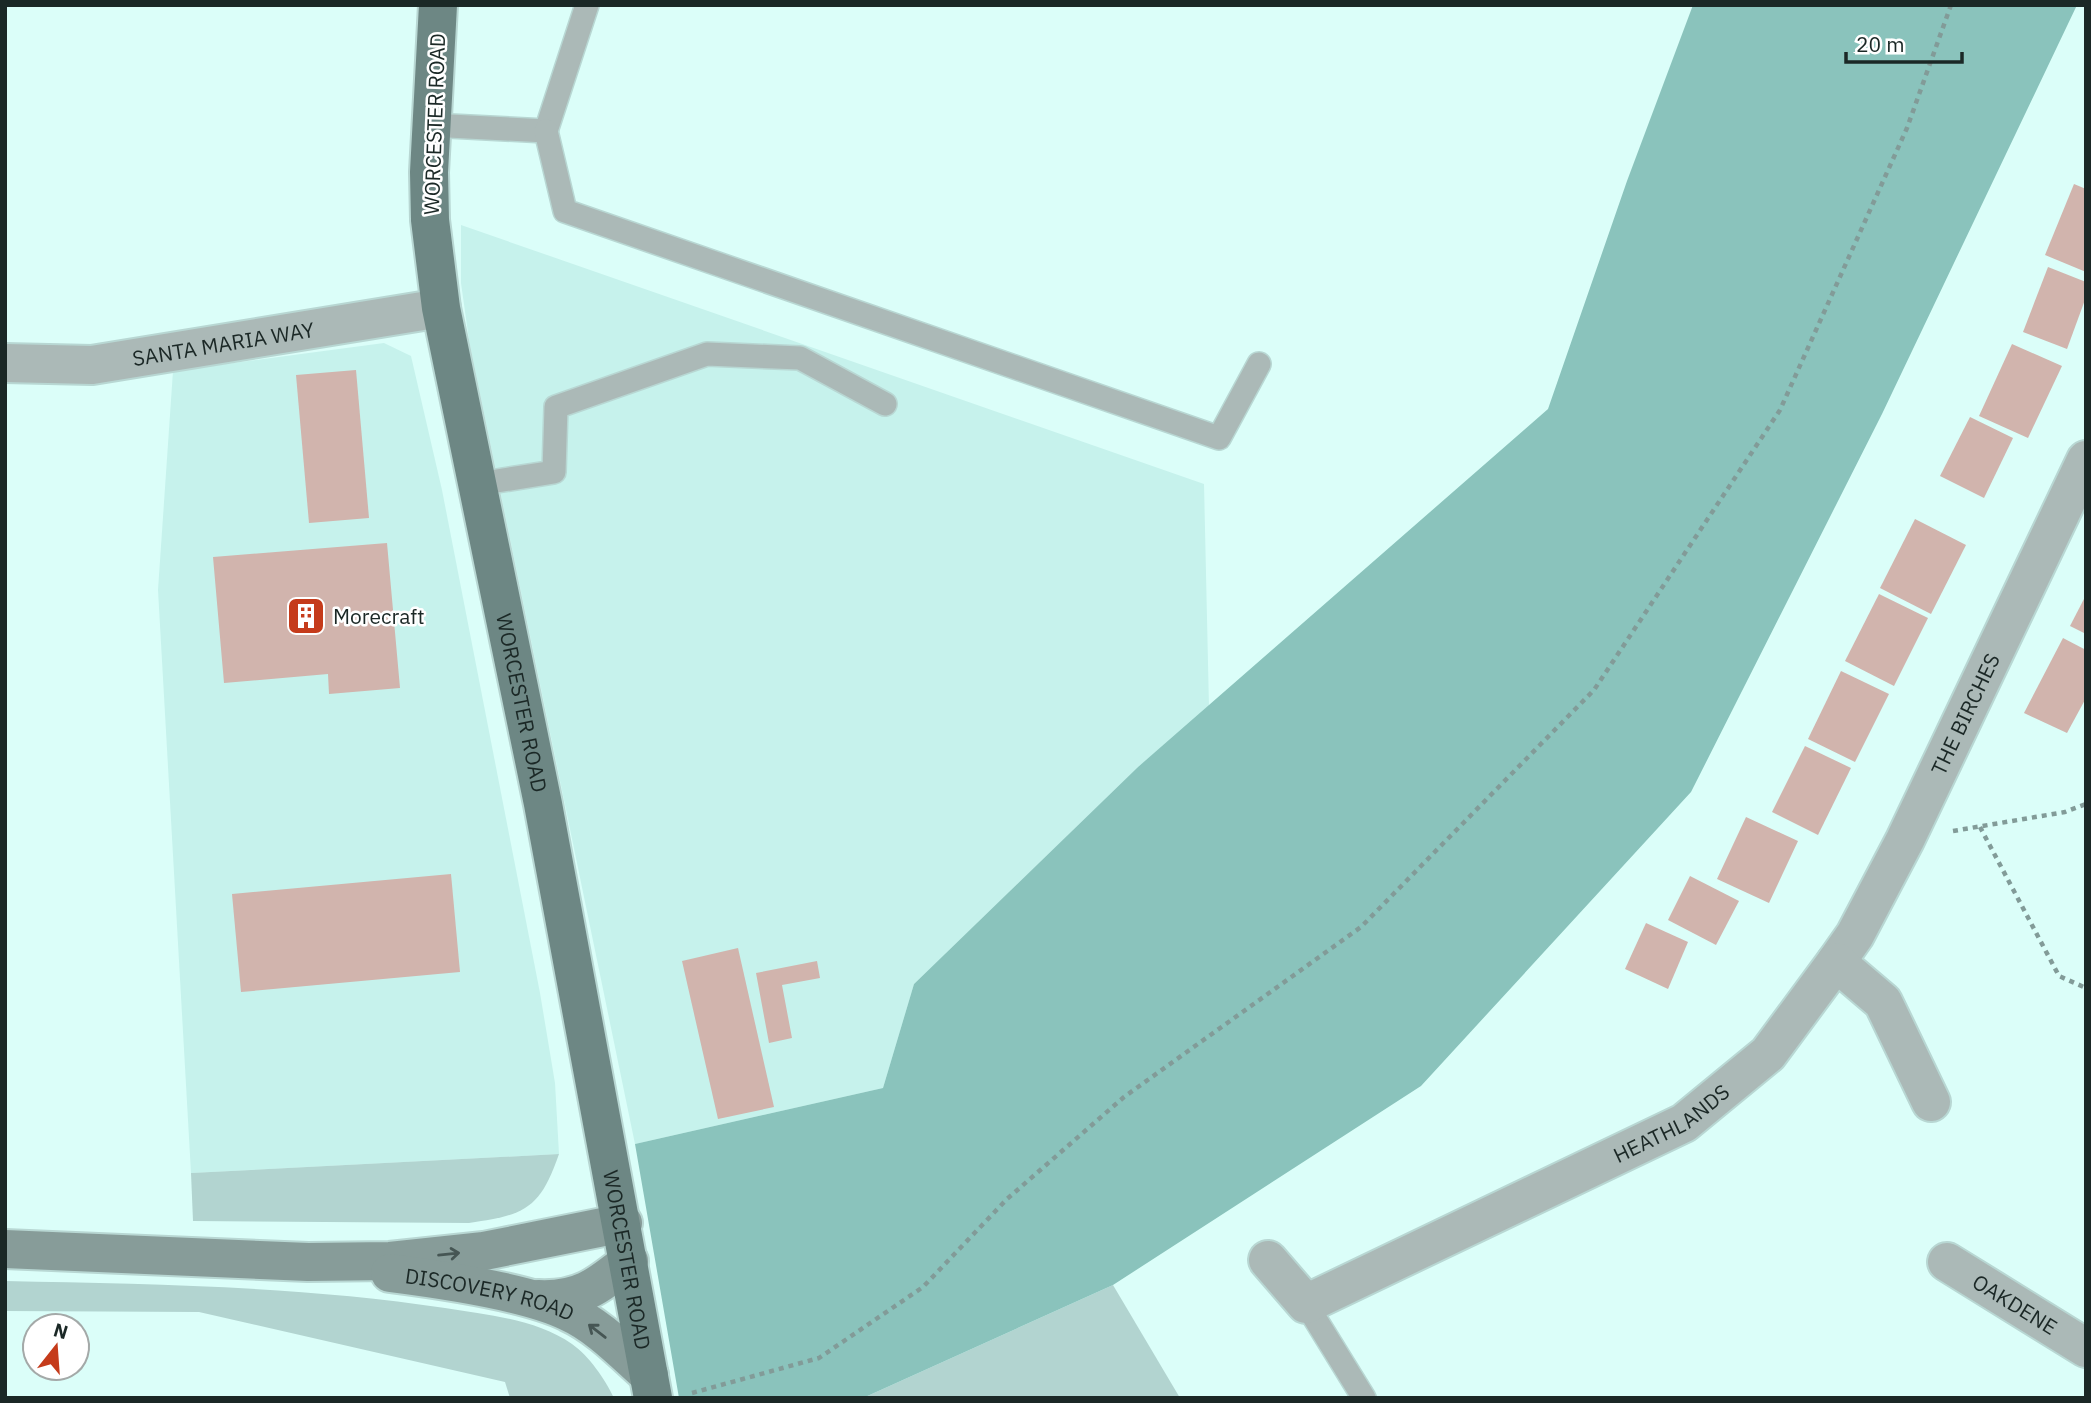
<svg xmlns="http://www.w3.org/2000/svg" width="2091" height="1403" viewBox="0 0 2091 1403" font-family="'IBM Plex Sans',sans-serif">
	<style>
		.built { fill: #c6f2ec }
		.green { fill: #b2d4d0 }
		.forest { fill: #8ac3bc }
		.building { fill: #d1b4ad }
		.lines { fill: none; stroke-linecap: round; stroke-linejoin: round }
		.lane-casing { stroke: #b8d7d3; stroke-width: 26 }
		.street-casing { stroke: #b8d7d3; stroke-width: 42 }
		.secondary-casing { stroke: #b8d7d3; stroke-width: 42 }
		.primary-casing { stroke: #b8d7d3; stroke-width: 42 }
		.path { stroke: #829b98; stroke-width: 4.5; stroke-dasharray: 5 5; stroke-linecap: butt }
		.lane { stroke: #abb9b7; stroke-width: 23 }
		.street { stroke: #abb9b7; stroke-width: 38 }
		.secondary { stroke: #879c99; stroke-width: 38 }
		.primary { stroke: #6d8784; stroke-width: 38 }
		.oneway { stroke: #465654 }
		.labels { text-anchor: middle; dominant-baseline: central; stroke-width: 5; stroke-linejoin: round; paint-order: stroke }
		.street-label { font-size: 21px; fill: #1b2826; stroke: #fff }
		.poi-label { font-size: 21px; fill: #1b2826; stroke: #fff; text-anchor: start }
	</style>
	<rect width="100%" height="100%" fill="#dbfef9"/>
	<g class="built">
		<polygon points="461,225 1204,484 1209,707 1138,767 914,984 883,1088 635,1144 469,340 461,283"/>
		<polygon points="384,343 411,356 442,490 540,993 555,1083 559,1154 191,1173 158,590 173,371"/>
	</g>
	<g class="green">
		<path d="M559 1154C540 1209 525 1215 469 1223L193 1221 191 1173Z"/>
		<path d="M5 1281C152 1284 300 1286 445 1308 488 1315 536 1319 572 1344 589 1356 605 1379 614 1398H510L505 1382 199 1312 5 1311Z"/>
		<polygon points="1113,1285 1180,1398 863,1398"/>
	</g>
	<polygon class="forest" points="1693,5 2077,5 1882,414 1691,792 1421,1086 1113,1285 863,1398 679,1398 635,1144 883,1088 914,984 1138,767 1548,409 1627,181"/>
	<g class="building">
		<polygon points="2074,184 2086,189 2086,272 2045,255"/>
		<polygon points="2048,267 2086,282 2086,297 2067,349 2023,332"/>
		<polygon points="2012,344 2062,366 2028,438 1979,416"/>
		<polygon points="356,370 369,518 309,523 296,375"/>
		<polygon points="1970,417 2013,438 1984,498 1940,476"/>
		<polygon points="1915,519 1966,545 1931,614 1880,588"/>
		<polygon points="387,543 400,688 329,694 328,674 224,683 213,557"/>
		<polygon points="1879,594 1928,618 1894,686 1845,661"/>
		<polygon points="2086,595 2086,634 2070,626"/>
		<polygon points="2063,638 2086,650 2086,698 2067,733 2024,713"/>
		<polygon points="1841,671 1889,694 1855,762 1808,739"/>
		<polygon points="1805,746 1851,768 1818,835 1772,812"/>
		<polygon points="1746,817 1798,841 1769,903 1717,879"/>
		<polygon points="451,874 460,972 241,992 232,894"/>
		<polygon points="1690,876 1739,901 1716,945 1668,920"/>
		<polygon points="1646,923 1688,942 1668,989 1625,969"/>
		<polygon points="738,948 774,1107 718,1119 682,961"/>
		<polygon points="817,961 820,978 782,985 792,1038 769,1043 756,973"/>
	</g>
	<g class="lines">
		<defs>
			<g id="lane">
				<polyline points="430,125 546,131 587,5"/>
				<polyline points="546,131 565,211 1219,438 1259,364"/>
				<polyline points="478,484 554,472 556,407 707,354 800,358 885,404"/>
				<polyline points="1306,1304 1364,1398"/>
			</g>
			<g id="street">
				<path id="s1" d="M5 363 92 365 441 308"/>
				<path id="s2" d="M1836 962 1855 935 1905 840 2086 460"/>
				<path id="s3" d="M1268 1260 1306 1304 1684 1123 1768 1054 1836 962 1883 1002 1931 1102"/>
				<path id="s4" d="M1947 1262 2086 1348"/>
			</g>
			<g id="secondary">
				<polyline points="5,1249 308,1262 390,1261 484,1251 623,1223"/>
				<path id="s5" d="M390 1273C437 1279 527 1292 568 1312 599 1326 624 1353 649 1375"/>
				<path d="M538 1299C580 1301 598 1286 629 1261"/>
			</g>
			<g id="primary">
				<path id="s6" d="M438 5 429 172 430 220 441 308 543 804 653 1398"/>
			</g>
		</defs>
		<use href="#lane" class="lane-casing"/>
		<use href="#street" class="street-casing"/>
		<use href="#secondary" class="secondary-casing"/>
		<use href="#primary" class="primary-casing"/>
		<g class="path">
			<polyline points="1980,827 2059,976 2086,988"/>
			<polyline points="1953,831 2065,812 2086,804"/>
			<polyline points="692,1393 819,1358 923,1287 1007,1199 1124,1097 1361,927 1594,690 1780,410 1907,128 1951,5"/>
		</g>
		<use href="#lane" class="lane"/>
		<use href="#street" class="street"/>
		<use href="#secondary" class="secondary"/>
		<use href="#primary" class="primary"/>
	</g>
	<defs><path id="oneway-shaft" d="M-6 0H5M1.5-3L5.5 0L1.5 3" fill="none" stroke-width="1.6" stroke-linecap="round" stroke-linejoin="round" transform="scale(1.75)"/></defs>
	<g class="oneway">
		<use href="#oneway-shaft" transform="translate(449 1254) rotate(-6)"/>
		<use href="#oneway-shaft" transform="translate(597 1331) rotate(-142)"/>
	</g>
	<defs>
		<symbol id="building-square" viewBox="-11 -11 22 22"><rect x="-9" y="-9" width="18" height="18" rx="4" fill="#c53b1b" stroke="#fff"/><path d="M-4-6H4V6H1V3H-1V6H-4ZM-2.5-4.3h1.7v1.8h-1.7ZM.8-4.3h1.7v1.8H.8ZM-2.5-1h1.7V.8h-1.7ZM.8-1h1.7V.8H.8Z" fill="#fff"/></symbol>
	</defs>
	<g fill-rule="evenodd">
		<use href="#building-square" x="284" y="594" width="44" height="44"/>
	</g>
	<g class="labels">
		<g class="street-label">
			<text transform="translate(434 124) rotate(-88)">WORCESTER ROAD</text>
			<text stroke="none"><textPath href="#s1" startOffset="220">SANTA MARIA WAY</textPath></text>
			<text stroke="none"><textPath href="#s6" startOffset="707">WORCESTER ROAD</textPath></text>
			<text stroke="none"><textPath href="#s2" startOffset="280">THE BIRCHES</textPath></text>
			<text stroke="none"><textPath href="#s3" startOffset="466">HEATHLANDS</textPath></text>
			<text stroke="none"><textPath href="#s6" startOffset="1274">WORCESTER ROAD</textPath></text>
			<text stroke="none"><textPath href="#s5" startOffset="102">DISCOVERY ROAD</textPath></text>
			<text stroke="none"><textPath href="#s4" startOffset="80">OAKDENE</textPath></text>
		</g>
		<g class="poi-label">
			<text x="333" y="616">Morecraft</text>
		</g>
	</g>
	<rect width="2091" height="1403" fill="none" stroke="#1b2826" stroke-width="14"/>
	<g transform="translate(56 1347) rotate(17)"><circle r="33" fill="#ffffff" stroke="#a4a9a8" stroke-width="2"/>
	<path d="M0-5L12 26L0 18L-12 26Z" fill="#c53b1b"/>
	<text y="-10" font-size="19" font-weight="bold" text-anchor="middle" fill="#1b2826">N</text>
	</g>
	<path d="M1846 52v10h116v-10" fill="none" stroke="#1b2826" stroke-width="3.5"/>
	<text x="1856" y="52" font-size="21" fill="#1b2826" stroke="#ffffff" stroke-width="5" paint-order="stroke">20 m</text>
</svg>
